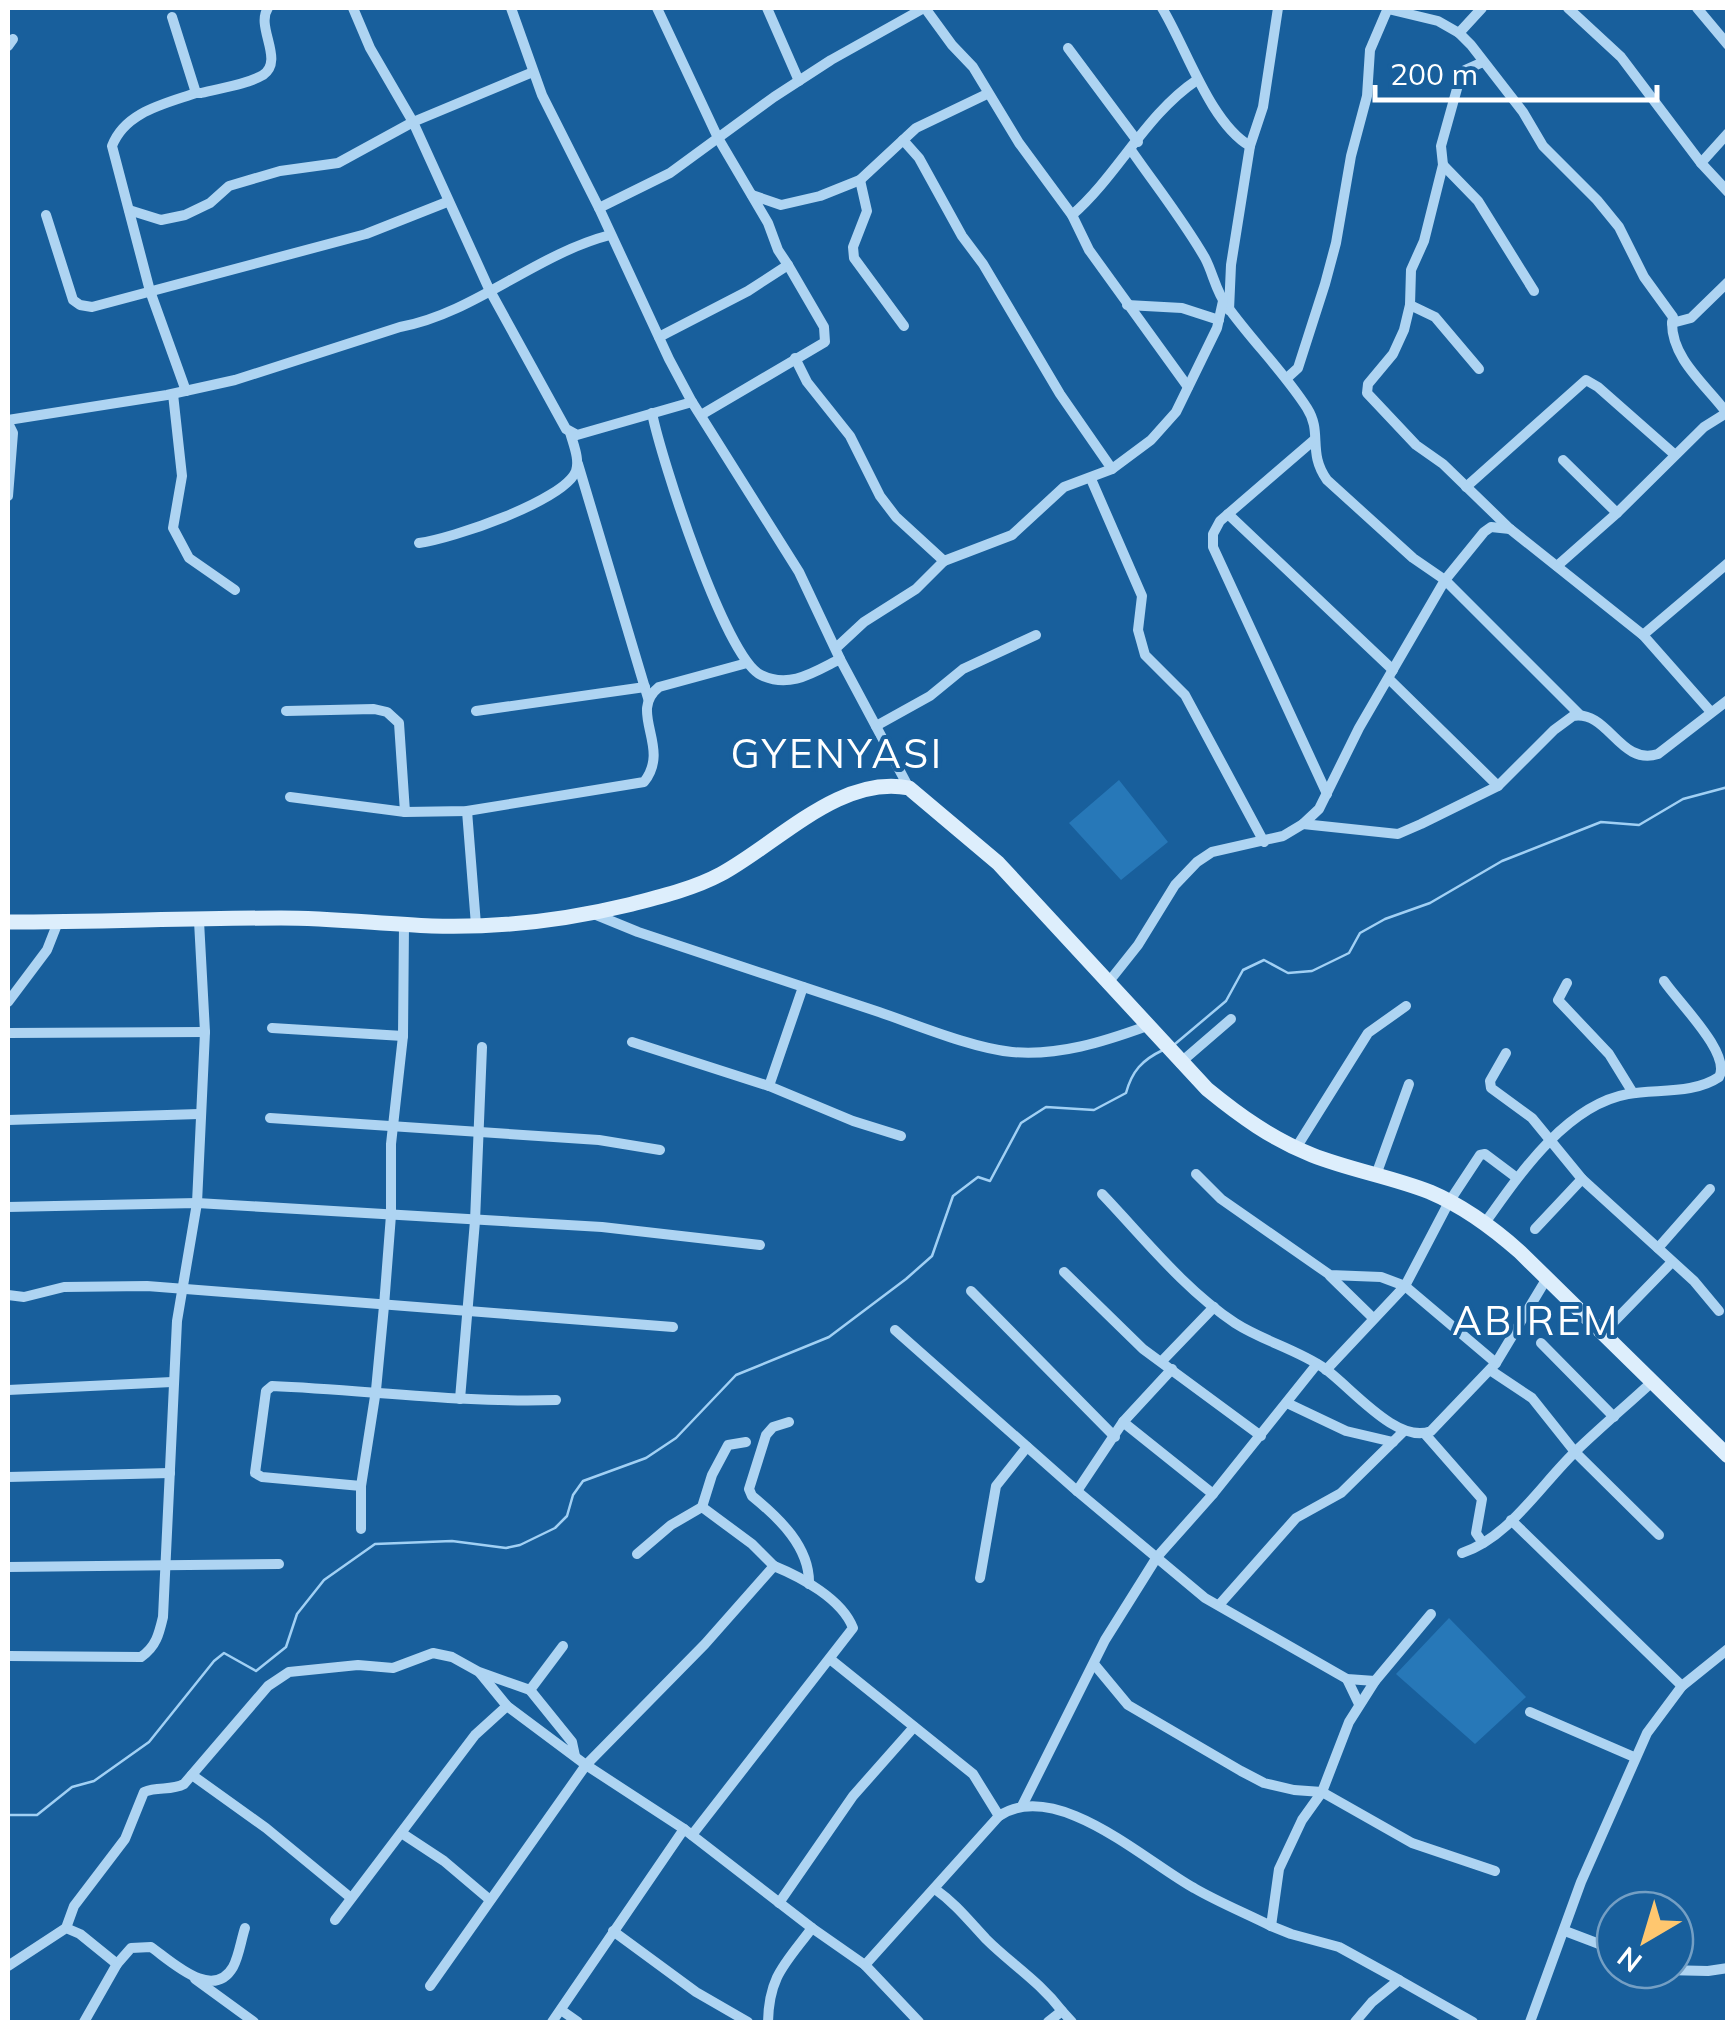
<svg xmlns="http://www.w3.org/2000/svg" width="1735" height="2030" viewBox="0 0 1735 2030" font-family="Mulish,sans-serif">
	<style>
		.green { fill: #2778b8 }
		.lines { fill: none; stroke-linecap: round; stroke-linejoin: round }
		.stream { stroke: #a1d0f4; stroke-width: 2.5 }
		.street { stroke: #aed4f2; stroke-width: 10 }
		.secondary { stroke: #ddeefc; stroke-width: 15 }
		.labels { text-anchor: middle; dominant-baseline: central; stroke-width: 8; stroke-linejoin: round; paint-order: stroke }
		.quarter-label { font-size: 40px; letter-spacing: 2.5px; fill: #fff; stroke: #185f9c }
	</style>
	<rect width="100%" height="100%" fill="#185f9c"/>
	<g class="green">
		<polygon points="1119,780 1168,842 1121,880 1069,823"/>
		<polygon points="1449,1618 1526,1697 1475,1744 1396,1674"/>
	</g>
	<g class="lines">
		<g class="stream">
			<polyline points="1175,1044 1226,1001 1243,970 1264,960 1288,973 1312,971 1349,953 1360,933 1385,919 1430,903 1502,861 1601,822 1639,825 1683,799 1728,787"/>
			<path d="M8 1815H37L72 1787 94 1781 149 1742 214 1661 224 1653 256 1671 286 1647 297 1614 324 1580 375 1544 452 1541 506 1548 520 1545 555 1528 567 1516 573 1495 583 1481 646 1458 676 1438 736 1375 829 1337 906 1279 932 1256 953 1196 978 1177 990 1181 1021 1123 1046 1107 1094 1110 1126 1093C1132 1071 1142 1060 1163 1050"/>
		</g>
		<g class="street">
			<polyline points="353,8 370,48 413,122 489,289 566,429 577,435 692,402"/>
			<polyline points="511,8 542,95 599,208 669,359 692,402 799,572 840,659 909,788"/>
			<polyline points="657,8 718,138 768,223 778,250 788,265 748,291 659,337"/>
			<polyline points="767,8 799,81"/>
			<polyline points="925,8 952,45 973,67 1019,143 1072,215 1089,250 1188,387"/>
			<path d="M1162 8C1186 47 1210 123 1250 146"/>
			<polyline points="1568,8 1621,57 1701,163"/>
			<polyline points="1697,8 1728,45"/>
			<polyline points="1388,9 1438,21 1459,33 1471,45 1523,112 1543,146 1597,200 1619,227 1644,277 1673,317 1672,323"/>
			<path d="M172 17 196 93H201C220 88 246 85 263 75 285 60 255 27 268 8"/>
			<polyline points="1459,33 1482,8"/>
			<polyline points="8,46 13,39"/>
			<polyline points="1068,48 1138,142"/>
			<polyline points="1483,62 1465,70 1460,78 1441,146 1443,165 1424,241 1411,270 1410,305 1404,330 1393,354 1368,384 1367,393 1416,445 1443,464 1510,529 1643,635 1711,712"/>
			<polyline points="1728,133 1701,163 1728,192"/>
			<polyline points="903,140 919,158 962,236 983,264 1060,394 1112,469"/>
			<path d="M1131 150C1156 186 1183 220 1205 258 1213 273 1216 292 1227 306 1252 341 1284 372 1307 408 1323 433 1307 452 1327 480L1413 558 1445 580 1579 714"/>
			<polyline points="1443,165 1478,201 1534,291"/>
			<polyline points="860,180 867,211 853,247 854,258 904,326"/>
			<polyline points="752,195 781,205 820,196 860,180 916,128 987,94"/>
			<polyline points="599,208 670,173 774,97 831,60 924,8"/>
			<polyline points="129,210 161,220 185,215 210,203 229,186 280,171 338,163 413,122 533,72"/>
			<polyline points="46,215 73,300 80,305 92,307 366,234 447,202"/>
			<path d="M1072 215C1118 175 1146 114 1197 80"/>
			<polyline points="1127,305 1182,308 1219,320"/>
			<polyline points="1410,305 1435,317 1479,369"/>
			<polyline points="1229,310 1231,265 1250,146 1263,107 1278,8"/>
			<polyline points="795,358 807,382 850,436 880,496 896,517 944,561 1012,535 1064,487 1112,469 1151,440 1176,412 1217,328 1223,301"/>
			<polyline points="1287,378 1298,368 1325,284 1336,243 1351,156 1367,96 1370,50 1388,8"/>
			<path d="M186 391 150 291 112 146C125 112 164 104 196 93"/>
			<polyline points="173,394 182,476 173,528 189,558 235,590"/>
			<path d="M1726 412C1706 385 1672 359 1672 323L1691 318 1728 282"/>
			<path d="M652 413C661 458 725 658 761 675 790 689 814 672 840 659"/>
			<polyline points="701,415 825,342 824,327 788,265"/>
			<path d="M8 420 167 395 235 380 400 327C473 314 536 254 610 235"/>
			<polyline points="8,423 13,433 8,496"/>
			<polyline points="1314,440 1220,521 1213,534 1213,547 1327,794"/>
			<polyline points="1563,460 1617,513"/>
			<polyline points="578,464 648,698"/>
			<polyline points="1091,479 1142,596 1138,630 1145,655 1185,695 1264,842"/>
			<polyline points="1466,487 1586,380 1598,387 1674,454"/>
			<polyline points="1228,514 1393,670"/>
			<path d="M419 543C451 539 564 501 576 471 580 459 573 444 570 432"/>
			<polyline points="1557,566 1617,513 1704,427 1728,412"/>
			<polyline points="1643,635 1728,563"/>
			<polyline points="836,648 864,622 916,589 944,561"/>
			<polyline points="1389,679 1498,786"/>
			<path d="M286 711 374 709 387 712 399 723 405 812 467 811 644 782C672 747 627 712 659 687L747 663"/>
			<polyline points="476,711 645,687"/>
			<polyline points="876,726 930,696 963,669 1036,635"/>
			<polyline points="290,797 405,812"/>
			<polyline points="467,811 476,925"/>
			<path d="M1303 824 1398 834 1421 824 1498 786 1554 730 1573 716C1609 710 1619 766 1658 754L1728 700"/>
			<path d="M594 914 638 932C718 959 798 985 879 1012 917 1025 972 1048 1012 1052 1059 1056 1103 1042 1147 1026"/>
			<polyline points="1567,983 1558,1000 1609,1054 1633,1093"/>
			<polyline points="1107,984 1138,945 1175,885 1197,862 1212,852 1283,836 1303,824 1319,809 1359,728 1445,580 1484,532 1491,527 1510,529"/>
			<polyline points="803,987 769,1086 853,1121 901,1136"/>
			<polyline points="8,1002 47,950 58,922"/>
			<polyline points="272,1028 403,1036"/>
			<polyline points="8,1033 205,1032"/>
			<polyline points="632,1042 769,1086"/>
			<polyline points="1506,1053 1490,1081 1491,1088 1532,1118 1582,1179 1694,1281 1719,1311"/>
			<polyline points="1180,1063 1231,1019"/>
			<polyline points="270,1118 599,1140 660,1150"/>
			<polyline points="8,1120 199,1114"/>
			<polyline points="1296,1148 1368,1033 1406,1006"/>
			<polyline points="1196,1174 1221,1199 1330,1275 1381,1277 1405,1286 1496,1363"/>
			<polyline points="1376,1175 1409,1084"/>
			<path d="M1102 1194C1144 1238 1184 1289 1235 1323 1263 1341 1296 1349 1324 1368 1351 1387 1397 1445 1431 1431L1496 1363 1547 1278"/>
			<polyline points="8,1207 197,1203 602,1227 760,1245"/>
			<path d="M1485 1223C1519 1175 1566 1105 1628 1094 1658 1089 1694 1094 1719 1077 1732 1054 1678 1002 1664 981"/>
			<polyline points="1535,1229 1582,1179"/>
			<polyline points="1658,1248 1710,1189"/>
			<polyline points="1064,1272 1143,1349 1261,1436"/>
			<polyline points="1330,1276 1372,1317"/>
			<polyline points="971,1291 1115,1437"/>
			<polyline points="8,1295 24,1297 64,1287 147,1286 673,1327"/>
			<polyline points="895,1330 1077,1491 1205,1598 1347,1679 1375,1681"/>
			<polyline points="1603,1333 1671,1263"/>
			<polyline points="1541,1343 1614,1417"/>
			<polyline points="1162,1361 1214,1307"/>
			<polyline points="1326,1370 1405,1286 1449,1202 1480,1155 1485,1154 1517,1178"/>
			<polyline points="1490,1370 1532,1398 1575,1452 1659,1535"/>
			<polyline points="8,1390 172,1382"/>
			<polyline points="460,1399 475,1221 482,1047"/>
			<polyline points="1287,1403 1346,1431 1393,1442"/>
			<path d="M789 1422 773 1427 766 1435 749 1489 752 1496C779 1518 810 1547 809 1584"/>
			<polyline points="1123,1422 1213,1494"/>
			<polyline points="1425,1434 1482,1499 1476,1533 1483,1543"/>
			<polyline points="8,1477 170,1473"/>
			<path d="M361 1486 262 1477 255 1473 266 1391 272 1386C367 1390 461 1403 556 1400"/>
			<polyline points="1077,1491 1123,1422 1172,1369"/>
			<polyline points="702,1507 712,1475 728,1445 746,1442"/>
			<polyline points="1511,1520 1682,1686"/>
			<polyline points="361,1529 361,1486 376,1390 384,1306 391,1215 391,1144 403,1036 404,925"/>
			<path d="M1462 1553C1510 1537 1541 1484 1577 1450 1601 1427 1627 1405 1652 1382"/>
			<polyline points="637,1554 671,1525 702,1507 752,1544 774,1566"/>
			<polyline points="8,1567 279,1564"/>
			<polyline points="980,1578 996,1486 1027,1447"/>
			<polyline points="1219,1605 1296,1518 1341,1493 1403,1432"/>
			<polyline points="563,1646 530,1690 572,1742 575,1756"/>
			<path d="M8 1656 141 1657C156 1647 159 1634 163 1617L177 1321 197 1203 205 1032 199 921"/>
			<path d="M830 1659 973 1774 999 1816C1056 1778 1145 1861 1194 1888 1218 1902 1245 1913 1271 1926L1279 1869 1302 1820 1322 1792 1349 1722 1375 1681 1431 1614"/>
			<polyline points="1094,1664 1128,1705 1241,1771 1264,1783 1294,1790 1322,1792 1412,1843 1495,1871"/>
			<polyline points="480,1673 507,1706 586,1765 684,1829 812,1928 865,1965 919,2022"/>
			<polyline points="1347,1679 1359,1704"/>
			<polyline points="1530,1712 1634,1757"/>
			<polyline points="192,1775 266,1828 351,1898"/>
			<polyline points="1022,1806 1105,1640 1157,1557 1213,1494 1317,1364"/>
			<polyline points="403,1834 444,1861 490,1900"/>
			<path d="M935 1889C956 1904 969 1921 986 1939 1011 1964 1039 1981 1062 2011L1048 2022"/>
			<polyline points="779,1903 853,1796 914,1727"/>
			<polyline points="335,1920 475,1735 507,1706"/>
			<polyline points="1271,1926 1291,1934 1339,1947 1399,1980 1372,2002 1355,2022"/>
			<path d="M66 1928 74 1906 125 1839 144 1792C158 1786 171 1791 184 1784L268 1686 289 1672 358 1665 393 1668 433 1653 452 1657 479 1672 530 1690"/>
			<polyline points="613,1931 696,1992 748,2022"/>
			<polyline points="1565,1931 1615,1950"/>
			<polyline points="865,1965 999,1816"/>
			<polyline points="8,1966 66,1928 80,1934 117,1964"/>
			<polyline points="1664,1970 1708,1971 1728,1968"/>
			<polyline points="195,1979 254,2022"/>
			<polyline points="1399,1980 1473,2022"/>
			<path d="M430 1986 586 1765 705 1644 774 1566C801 1577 842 1599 853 1628L692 1835"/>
			<polyline points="561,2010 578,2022"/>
			<polyline points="1062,2011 1072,2022"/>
			<path d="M84 2022 117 1964 131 1948 151 1947C171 1961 213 2002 233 1967 239 1956 241 1940 245 1928"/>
			<polyline points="552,2022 684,1829"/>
			<path d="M768 2022C769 1976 785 1964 812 1928"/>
			<polyline points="1530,2022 1581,1882 1647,1733 1682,1686 1728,1649"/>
		</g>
		<path class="secondary" d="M8 922C99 922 190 918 281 918 331 918 382 924 432 926 496 928 566 920 628 905 659 897 693 889 721 874 778 843 841 774 909 788L998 863 1207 1089C1240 1116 1272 1139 1312 1155 1350 1170 1392 1177 1430 1192 1463 1206 1493 1228 1520 1252L1728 1456"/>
	</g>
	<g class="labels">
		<g class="quarter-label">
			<text x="837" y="753">GYENYASI</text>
			<text x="1536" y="1320">ABIREM</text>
		</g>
	</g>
	<rect width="1735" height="2030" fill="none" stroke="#ffffff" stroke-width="20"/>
	<g transform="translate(1645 1940) rotate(218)"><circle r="48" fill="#185f9c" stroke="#749fc4" stroke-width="2.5"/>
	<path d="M0-8L18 38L0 25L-18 38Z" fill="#ffc76f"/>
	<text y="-15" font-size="28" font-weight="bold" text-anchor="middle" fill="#ffffff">N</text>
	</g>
	<path d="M1375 85v15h282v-15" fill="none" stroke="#ffffff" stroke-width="5"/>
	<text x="1390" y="85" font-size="30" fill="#ffffff" stroke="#185f9c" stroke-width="8" paint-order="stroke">200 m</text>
</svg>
